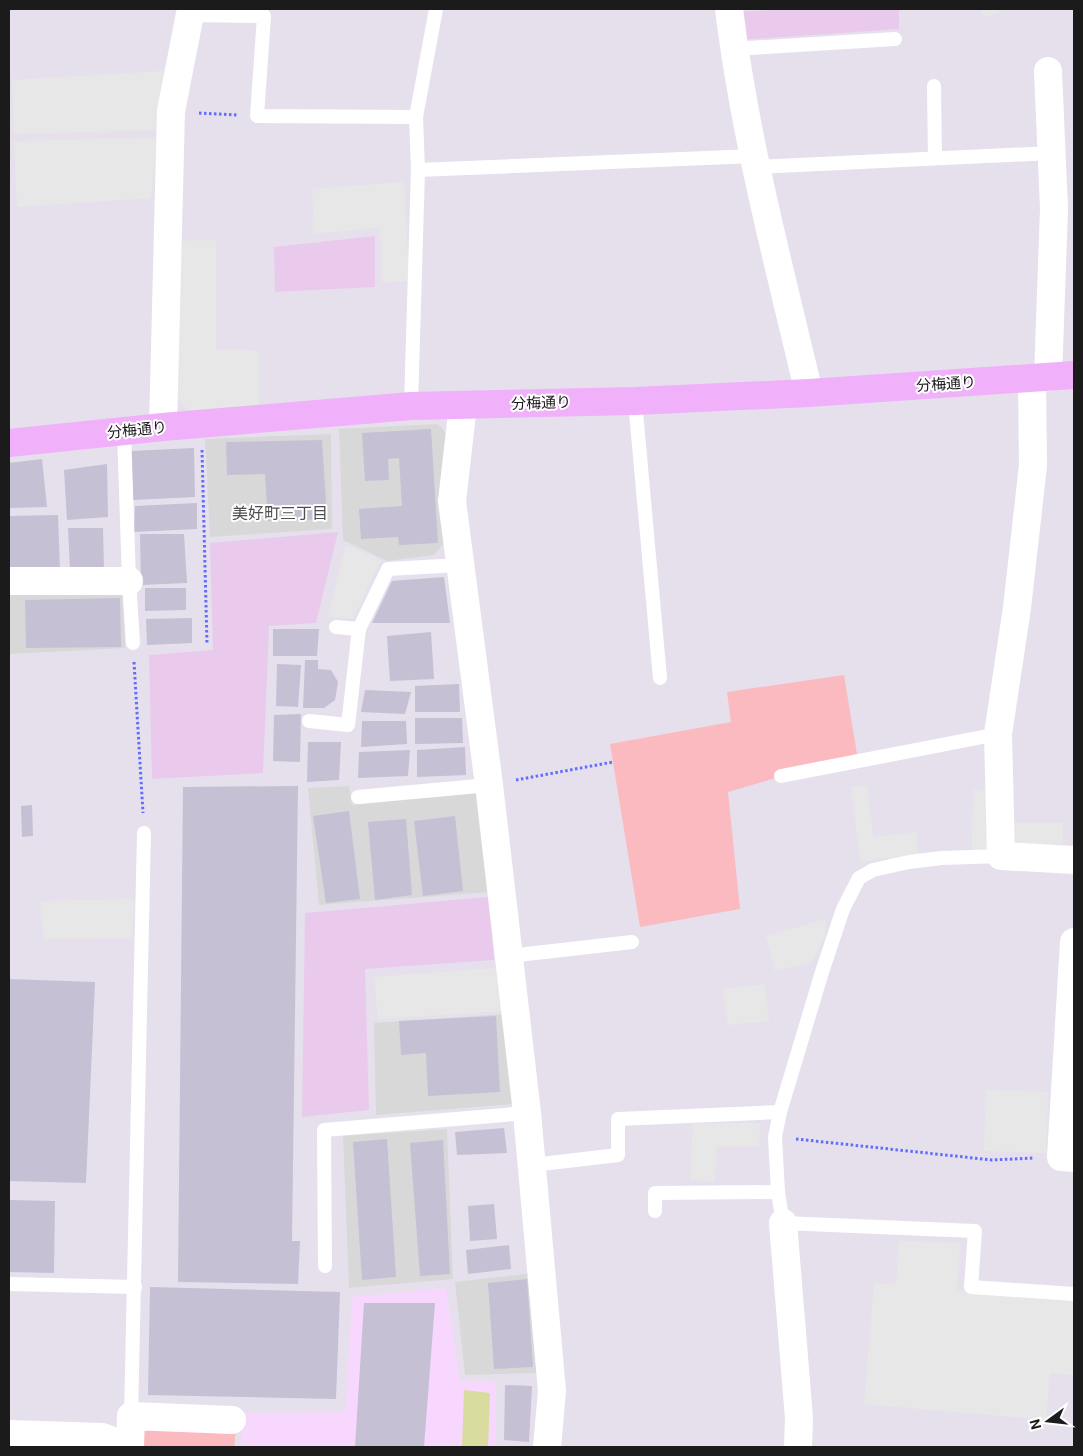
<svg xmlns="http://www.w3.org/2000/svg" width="1083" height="1456" viewBox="0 0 1083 1456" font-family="Roboto,'Noto Sans JP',sans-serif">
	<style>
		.residential { fill: #d8d8d9 }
		.education { fill: #f8d7ff }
		.farmland { fill: #e9caed }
		.park { fill: #fabac0 }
		.parking { fill: #e7e7e7 }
		.water { fill: #d9dc9f }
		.building { fill: #c5c0d3 }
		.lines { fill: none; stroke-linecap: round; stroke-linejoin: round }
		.path { stroke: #616dfc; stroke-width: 3; stroke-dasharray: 2.5 2.5; stroke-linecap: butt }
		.lane { stroke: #fff; stroke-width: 14 }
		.street { stroke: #fff; stroke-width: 28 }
		.secondary { stroke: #f1b0fa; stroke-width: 28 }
		.labels { text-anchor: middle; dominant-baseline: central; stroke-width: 4; stroke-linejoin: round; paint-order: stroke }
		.street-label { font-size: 15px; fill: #1b1b1b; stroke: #fff }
		.neighbourhood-label { font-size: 16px; fill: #4e4e4e; stroke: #fff }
	</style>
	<rect width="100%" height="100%" fill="#e6e0ed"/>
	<g class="residential">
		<polygon points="438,424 447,435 449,537 434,555 387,561 343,540 339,429"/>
		<polygon points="331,434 332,529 210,537 205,439"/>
		<polygon points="122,589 125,648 9,654 9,593"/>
		<polygon points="349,786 352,805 480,793 489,892 319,905 308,788"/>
		<polygon points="506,1014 513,1104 376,1115 374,1023"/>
		<polygon points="447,1129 453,1279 349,1288 343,1136"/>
		<polygon points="533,1273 539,1373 465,1375 455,1282"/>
	</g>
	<polygon class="education" points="446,1288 460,1381 496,1382 496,1447 241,1447 242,1413 346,1412 352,1297"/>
	<g class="farmland">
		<polygon points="789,9 899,9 899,29 739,40 735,12"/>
		<polygon points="375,236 375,287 275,292 274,247"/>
		<polygon points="338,532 316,623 269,626 263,773 152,779 149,655 213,650 210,543"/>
		<polygon points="489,897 494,960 365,969 369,1110 302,1117 305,913"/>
	</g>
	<g class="park">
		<polygon points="844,675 857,754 728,792 740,909 640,927 610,744 731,722 727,692"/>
		<polygon points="138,1425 236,1430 234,1447 137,1447"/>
	</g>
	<g class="parking">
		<polygon points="981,9 1009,9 984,17"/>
		<polygon points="164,71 156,130 14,134 12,80"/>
		<polygon points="157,138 151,198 17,207 14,141"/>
		<polygon points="404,182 409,281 382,282 380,227 314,234 312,189"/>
		<polygon points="216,240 216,349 259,351 259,407 189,411 173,393 178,241"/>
		<polygon points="346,545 381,560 353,619 328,617"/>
		<polygon points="867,785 873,837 916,832 919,855 860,862 851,787"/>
		<polygon points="973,790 992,791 990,854 972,852"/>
		<rect x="1013" y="823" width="50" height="21"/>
		<polygon points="134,899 132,938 44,939 40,901"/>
		<polygon points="826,919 825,937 811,962 775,971 766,936"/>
		<polygon points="498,968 502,1011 378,1019 374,977"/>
		<polygon points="764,984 769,1021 728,1025 723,989"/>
		<polygon points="986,1090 1048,1092 1046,1153 984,1151"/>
		<polygon points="760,1123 759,1146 716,1147 715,1182 690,1180 693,1124"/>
		<polygon points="899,1241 960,1243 957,1290 1074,1300 1074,1375 1050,1373 1046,1420 864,1404 874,1283 896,1285"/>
	</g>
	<polygon class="water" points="464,1390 490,1393 488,1447 462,1447"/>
	<g class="building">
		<polygon points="431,429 438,543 399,545 398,537 361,539 359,509 402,506 399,458 388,459 389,480 365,481 362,433"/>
		<polygon points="322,440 327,519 268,521 265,474 227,475 226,442"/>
		<polygon points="194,448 195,497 133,500 131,451"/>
		<polygon points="42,459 47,507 9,508 9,463"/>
		<polygon points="107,464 108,517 67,520 64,470"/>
		<polygon points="197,503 197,529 134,532 135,506"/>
		<polygon points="58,515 60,570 9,570 9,516"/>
		<polygon points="68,528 103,528 104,570 70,569"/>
		<polygon points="140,534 184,534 187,583 141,585"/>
		<polygon points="444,577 450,623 372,623 392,581"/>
		<polygon points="145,588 186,588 186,610 145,611"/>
		<polygon points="120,598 121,647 26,648 25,600"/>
		<polygon points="192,618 192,643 147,645 146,619"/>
		<polygon points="273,629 319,629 317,656 273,656"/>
		<polygon points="431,632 434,679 390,681 387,636"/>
		<polygon points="305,660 318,660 318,669 331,670 338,682 335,700 324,708 303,708"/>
		<polygon points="277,664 301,665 298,707 276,706"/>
		<polygon points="459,684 460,712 415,712 415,686"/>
		<polygon points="365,690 411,692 405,714 361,712"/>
		<polygon points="301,714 300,762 273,761 274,715"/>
		<polygon points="415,718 462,718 463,743 415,744"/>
		<polygon points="362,721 406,721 407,744 361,747"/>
		<polygon points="308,742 341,742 339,780 307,782"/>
		<polygon points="465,747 466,775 417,777 417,750"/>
		<polygon points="410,750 408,776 358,778 359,752"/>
		<polygon points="298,786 292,1241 300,1241 298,1284 178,1282 183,787"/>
		<polygon points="32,805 33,836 22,837 21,806"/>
		<polygon points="349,811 360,899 326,903 313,816"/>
		<polygon points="455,816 463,891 423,896 414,821"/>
		<polygon points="406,819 412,895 375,900 368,822"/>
		<polygon points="9,979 95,982 86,1183 9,1181"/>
		<polygon points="496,1016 500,1092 428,1096 426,1053 401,1055 399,1021"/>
		<polygon points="504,1128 507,1153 457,1155 455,1132"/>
		<polygon points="387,1139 396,1277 362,1280 353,1142"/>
		<polygon points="443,1140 450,1274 420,1276 410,1143"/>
		<polygon points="9,1200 55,1201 54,1273 9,1272"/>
		<polygon points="494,1204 497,1239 470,1241 468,1206"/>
		<polygon points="509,1245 511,1269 468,1274 466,1250"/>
		<polygon points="527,1279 533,1367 494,1369 488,1283"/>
		<polygon points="150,1287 340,1292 336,1399 148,1395"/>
		<polygon points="364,1303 435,1303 424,1447 355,1447"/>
		<polygon points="505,1385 532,1386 529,1442 504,1440"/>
	</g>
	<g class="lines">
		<g class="path">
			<polyline points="199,113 238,115"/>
			<polyline points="202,450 207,644"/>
			<polyline points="134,662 143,813"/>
			<polyline points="516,780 613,762"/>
			<polyline points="796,1139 992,1160 1033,1158"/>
		</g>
		<g class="lane">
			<polyline points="190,15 264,16 257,116 416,117"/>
			<polyline points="734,49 895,39"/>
			<polyline points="934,86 935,158"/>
			<polyline points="756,167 1052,153"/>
			<polyline points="418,170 754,156"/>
			<polyline points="635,401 660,678"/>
			<polyline points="411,406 418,170 416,117 436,9"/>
			<polyline points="124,431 129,581 133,643"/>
			<polyline points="336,627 359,629"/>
			<polyline points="309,721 348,725 359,629 388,569 460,565"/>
			<polyline points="781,776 998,734"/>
			<polyline points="358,797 489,785"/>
			<polyline points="1001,856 942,858 909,862 873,870 859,878 843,909 822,972 780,1112 775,1137 778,1192 783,1223 975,1231 971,1287 1074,1294"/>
			<polyline points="509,956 632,942"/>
			<polyline points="533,1165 618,1155 618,1119 780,1112"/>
			<polyline points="655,1211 655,1193 778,1192"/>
			<polyline points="325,1266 324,1130 527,1113"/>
			<polyline points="9,1284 135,1287"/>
			<polyline points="131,1416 144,833"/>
		</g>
		<g class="street">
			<path d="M729 9C745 139 779 266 809 393"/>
			<polyline points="1048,377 1054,209 1048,71"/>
			<polyline points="1032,378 1033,465 1017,608 998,734 1001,856 1074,860"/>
			<polyline points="463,405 452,501 489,785 527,1113 552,1391 547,1447"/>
			<polyline points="163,427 171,111 191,9"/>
			<polyline points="9,581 129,581"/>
			<polyline points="1074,942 1061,1157 1074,1158"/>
			<polyline points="783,1223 799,1418 798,1447"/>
			<polyline points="9,1434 102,1437 130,1447"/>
			<polyline points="130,1447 131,1416 232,1420"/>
		</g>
		<polyline class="secondary" points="9,443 163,427 411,406 635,401 809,393 1074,375"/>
	</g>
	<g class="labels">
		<g class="street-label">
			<text transform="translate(946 384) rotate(-4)">分梅通り</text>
			<text transform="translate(541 403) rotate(-2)">分梅通り</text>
			<text transform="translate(137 430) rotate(-6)">分梅通り</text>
		</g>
		<g class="neighbourhood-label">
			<text x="280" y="513">美好町三丁目</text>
		</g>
	</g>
	<rect width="1083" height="1456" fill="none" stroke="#1b1b1b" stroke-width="20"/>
	<g transform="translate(1048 1421) rotate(255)" stroke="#ffffff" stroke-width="4" paint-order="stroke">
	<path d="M0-4L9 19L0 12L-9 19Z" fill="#1b1b1b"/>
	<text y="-8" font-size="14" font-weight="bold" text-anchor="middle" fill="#1b1b1b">N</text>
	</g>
</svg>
